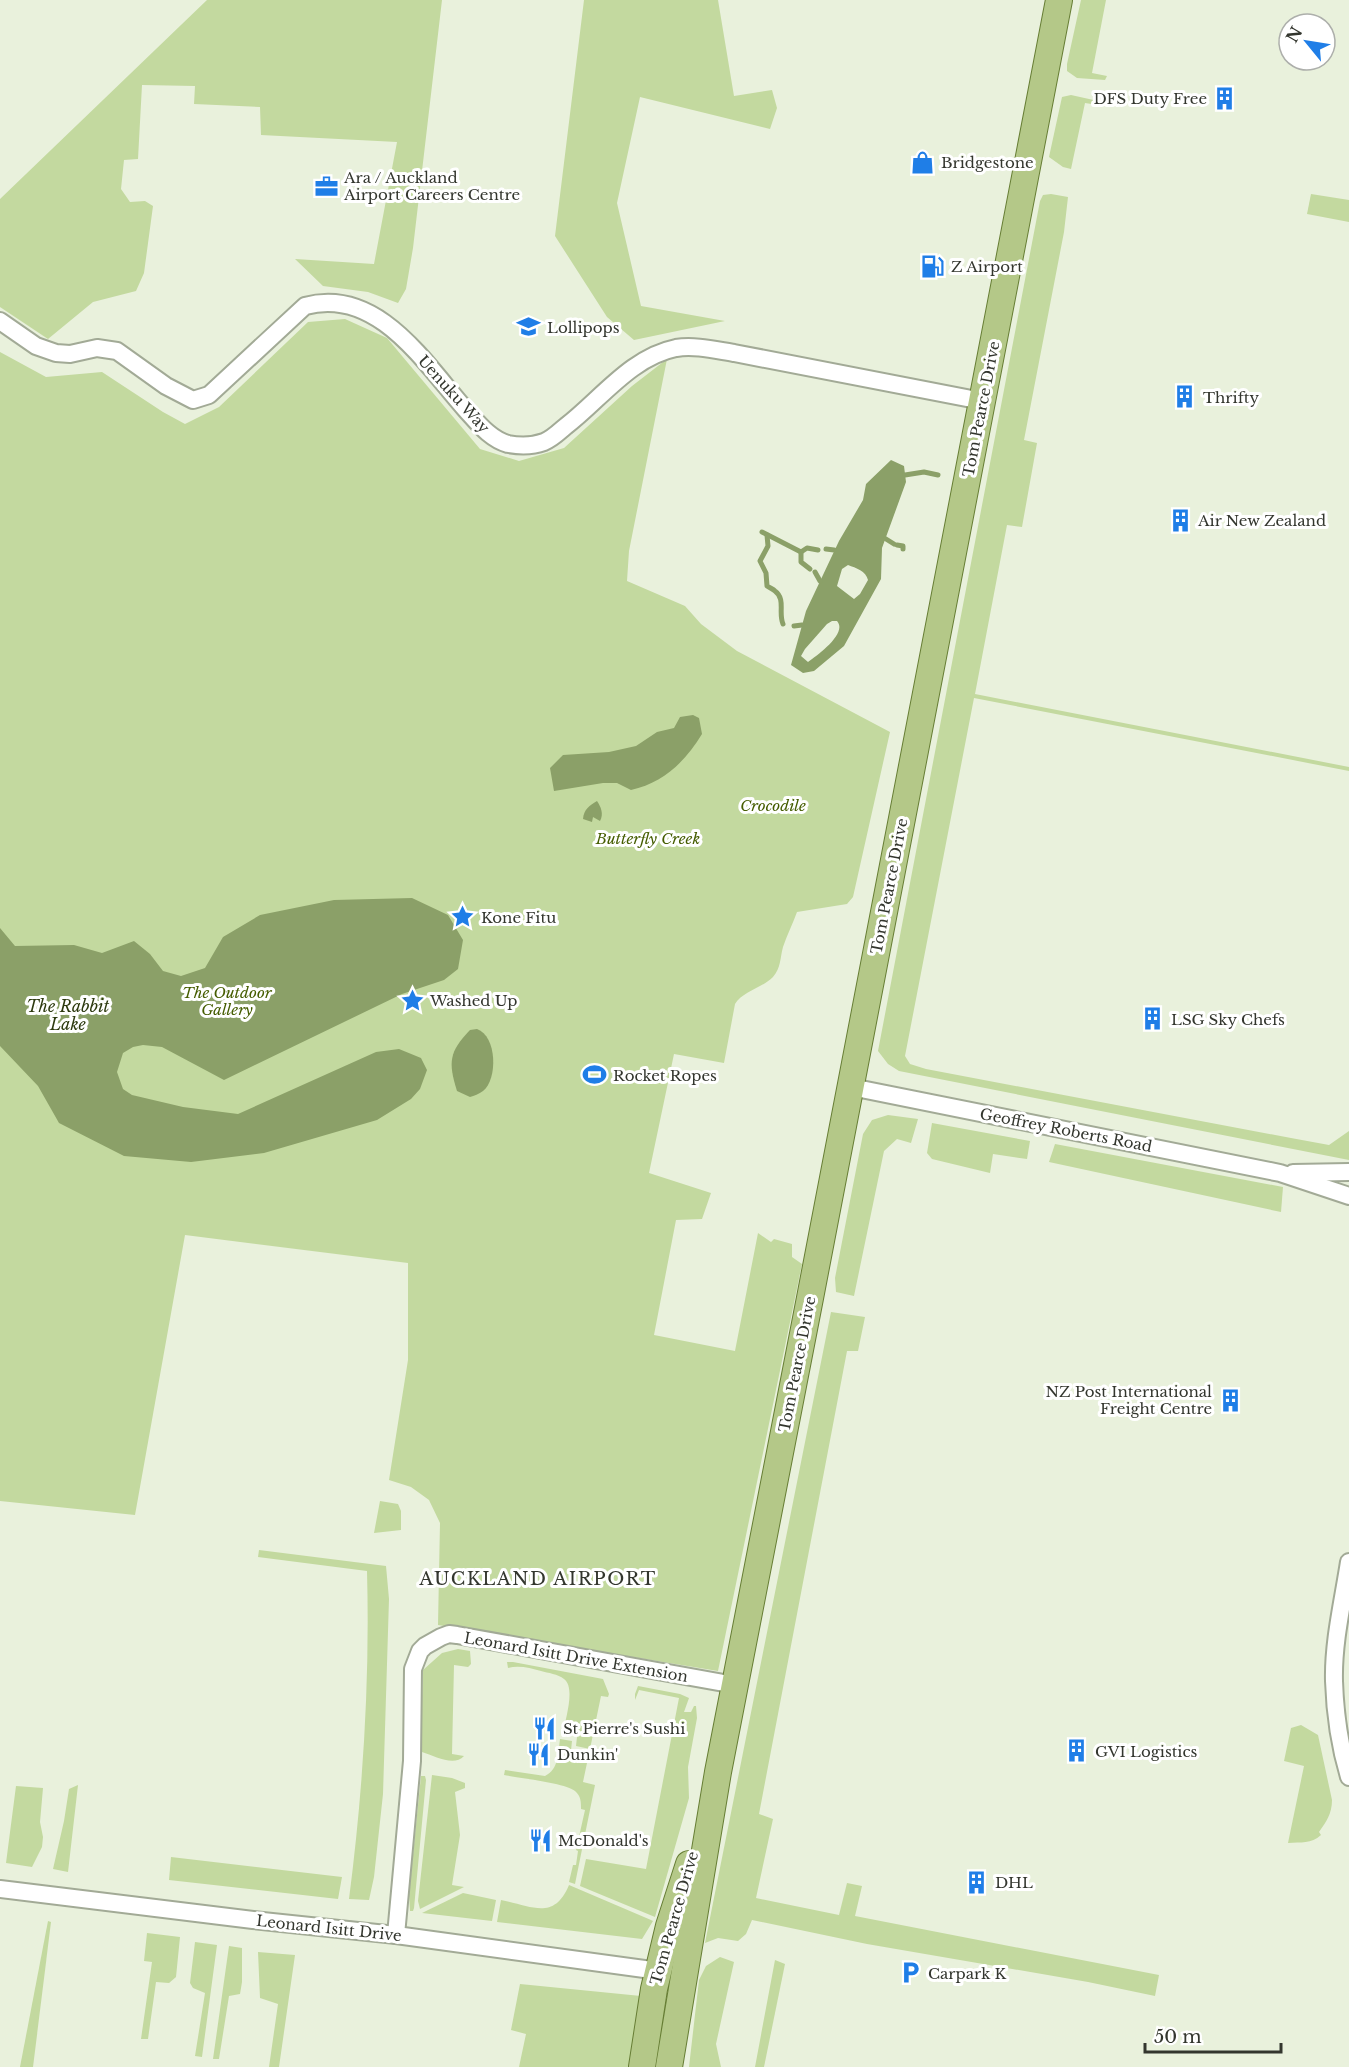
<svg xmlns="http://www.w3.org/2000/svg" width="1349" height="2067" viewBox="0 0 1349 2067" font-family="'Libre Baskerville',serif">
	<style>
		.green { fill: #c3d99f }
		.water { fill: #8ba068; fill-rule: evenodd }
		.lines { fill: none; stroke-linecap: round; stroke-linejoin: round }
		.stream { stroke: #8ba068; stroke-width: 5 }
		.minor-casing { stroke: #a2aa96; stroke-width: 20 }
		.primary-casing { stroke: #667d34; stroke-width: 28 }
		.minor { stroke: #fff; stroke-width: 16 }
		.primary { stroke: #b4c888; stroke-width: 26 }
		.labels { text-anchor: middle; dominant-baseline: central; stroke-width: 6; stroke-linejoin: round; paint-order: stroke }
		.poi-label { font-size: 15px; fill: #33362e; stroke: #fff; text-anchor: start }
		.street-label { font-size: 15px; fill: #33362e; stroke: #fff }
		.park-label { font-size: 15px; font-style: italic; fill: #455d00; stroke: #fff }
		.water-label { font-size: 16px; font-style: italic; fill: #2c390e; stroke: #fff }
		.quarter-label { font-size: 18px; letter-spacing: 1.5px; fill: #33362e; stroke: #fff }
	</style>
	<rect width="100%" height="100%" fill="#e9f1dc"/>
	<g class="green">
		<polygon points="207,0 442,0 413,248 406,289 398,303 368,292 323,286 295,259 374,264 397,142 261,135 260,107 194,104 195,86 142,85 138,159 124,160 121,189 130,202 145,201 153,206 144,273 136,291 93,302 48,339 0,307 0,199"/>
		<polygon points="584,0 718,0 734,96 772,90 777,108 770,129 640,97 617,203 641,306 725,321 634,340 607,317 555,236"/>
		<polygon points="1081,0 1106,0 1092,73 1107,76 1105,80 1077,78 1067,71 1067,64"/>
		<polygon points="1071,95 1098,101 1098,105 1085,103 1071,169 1063,167 1049,157 1062,97"/>
		<polygon points="1051,194 1068,197 1064,232 1024,440 1037,443 1022,527 1007,525 975,694 1349,767 1349,771 974,698 905,1056 910,1064 926,1069 1291,1138 1329,1145 1349,1131 1349,1160 899,1071 888,1064 878,1051 1040,201 1043,195"/>
		<polygon points="1311,194 1349,200 1349,222 1307,214"/>
		<path d="M345 319 387 338 480 449 519 461 564 448 632 386 667 359 629 551 627 581 685 606 701 624 737 651 890 732 853 897 847 904 797 912C793 923 787 935 783 947 780 958 781 968 773 977 762 988 742 992 735 1004L724 1063 674 1054 649 1173 711 1193 702 1219 676 1220 654 1335 735 1351 758 1233 771 1242 774 1239 792 1244V1257L802 1264 718 1671 438 1625 440 1523 429 1500 411 1487 389 1480 408 1360V1263L185 1235 135 1515 0 1501V352L46 377 102 372 163 412 185 424 219 407 308 322Z"/>
		<polygon points="888,1115 918,1119 911,1143 897,1139 884,1151 854,1296 836,1292 835,1278 863,1134 872,1120"/>
		<polygon points="932,1123 1030,1141 1027,1159 993,1154 990,1173 932,1159 927,1153"/>
		<polygon points="1055,1144 1283,1187 1281,1212 1049,1162"/>
		<polygon points="831,1312 865,1317 858,1351 847,1351 759,1814 773,1819 756,1898 839,1915 847,1883 862,1886 855,1916 1159,1975 1155,1996 1088,1982 867,1944 752,1920 746,1934 738,1941 718,1938 705,1943"/>
		<polygon points="380,1501 398,1504 401,1511 401,1530 374,1533"/>
		<path d="M259 1550 386 1566 389 1599 383 1794 374 1877 369 1900 349 1899C363 1791 370 1680 367 1571L258 1557Z"/>
		<path d="M458 1649 470 1651 471 1664 468 1667 454 1665 452 1754 464 1756C454 1767 435 1756 422 1752L420 1748 423 1670 442 1653Z"/>
		<path d="M507 1662H513L603 1679 609 1694 608 1697 601 1696 590 1749 576 1746 577 1737 563 1734C565 1719 576 1688 564 1679 558 1674 548 1673 541 1671 530 1668 519 1665 508 1668Z"/>
		<polygon points="638,1686 680,1694 689,1698 684,1712 691,1712 694,1706 696,1706 697,1718 688,1767 689,1798 655,1917 580,1886 586,1859 646,1869 679,1698 639,1690 635,1700 635,1694"/>
		<path d="M1301 1725 1318 1735 1332 1800C1332 1814 1326 1822 1319 1832L1321 1835C1311 1844 1301 1842 1288 1843L1304 1766 1284 1761 1291 1728Z"/>
		<path d="M560 1739 572 1741 570 1760 587 1763 583 1782 595 1785 575 1884 569 1882 573 1865H576L578 1851 576 1850 585 1810 581 1809C581 1802 581 1796 575 1791 566 1783 518 1778 504 1775L505 1770 545 1776C559 1769 558 1753 560 1739Z"/>
		<polygon points="432,1775 452,1778 465,1783 465,1788 455,1792 460,1835 452,1885 464,1887 420,1909 418,1901"/>
		<polygon points="421,1776 425,1776 426,1780 414,1908 413,1911 410,1911 409,1894"/>
		<polygon points="78,1785 68,1872 53,1869 64,1821 69,1789"/>
		<polygon points="16,1786 43,1788 40,1822 43,1837 42,1847 32,1867 6,1863"/>
		<polygon points="171,1857 342,1877 338,1899 169,1880"/>
		<path d="M569 1885 651 1920 653 1921 642 1939 497 1922 501 1900C532 1906 554 1921 569 1885Z"/>
		<polygon points="463,1893 496,1900 492,1921 422,1913"/>
		<polygon points="48,1921 51,1922 33,2067 20,2067"/>
		<polygon points="147,1933 180,1937 176,1977 169,1983 156,1982 148,2039 141,2039 152,1962 144,1961"/>
		<polygon points="195,1942 217,1945 202,2057 195,2056 205,1993 193,1988 190,1983"/>
		<polygon points="229,1946 242,1948 242,1982 240,1994 229,1996 219,2059 213,2059"/>
		<polygon points="258,1952 295,1955 279,2067 269,2067 278,2004 260,1998"/>
		<polygon points="720,1957 734,1962 716,2044 721,2067 689,2067 699,1980 706,1966"/>
		<polygon points="775,1960 785,1964 764,2067 755,2067"/>
		<polygon points="520,1984 641,1996 630,2067 519,2067 526,2034 511,2030"/>
	</g>
	<g class="water">
		<path d="M891 460 904 466 906 482 882 548 881 579 844 646 814 671 803 673 791 665 806 611 839 541 863 500 866 484ZM848 565C856 568 866 571 868 580L860 594 854 599 837 586 842 569ZM832 621H837C848 633 818 655 808 662L801 656 805 649 827 624Z"/>
		<path d="M693 715 699 718 702 734C685 762 663 783 631 790L617 783H603L554 791 550 768 563 755 609 752 636 746 657 732 674 728 680 717Z"/>
		<path d="M597 801C601 807 604 814 600 821L593 817 592 822 583 819C584 809 589 806 597 801Z"/>
		<polygon points="412,898 448,915 463,940 458,969 444,980 402,994 224,1080 162,1047 143,1045 133,1047 123,1053 117,1072 123,1089 132,1095 183,1107 238,1114 376,1052 399,1049 421,1058 427,1070 420,1089 411,1099 377,1120 264,1153 191,1162 124,1156 59,1123 38,1086 0,1046 0,928 15,946 74,945 102,953 134,941 150,954 163,971 181,976 205,968 223,937 260,915 334,900"/>
		<path d="M477 1029C497 1036 498 1079 483 1091 479 1094 474 1096 470 1097L457 1091C448 1062 449 1052 470 1030Z"/>
	</g>
	<g class="lines">
		<g class="stream">
			<polyline points="905,475 924,472 938,475"/>
			<polyline points="762,532 801,552 807,548 818,550"/>
			<path d="M767 535 768 546 760 561 766 573 767 586C770 588 773 589 775 591 786 599 778 613 783 624"/>
			<polyline points="886,539 894,544"/>
			<polyline points="897,545 903,546 903,549"/>
			<polyline points="826,549 834,550"/>
			<polyline points="801,552 801,562 810,569"/>
			<polyline points="815,572 820,581"/>
			<polyline points="794,626 802,625"/>
		</g>
		<defs>
			<g id="minor">
				<path d="M0 321 36 346 56 353 70 354 97 348 117 351 166 386 193 400 209 395 305 306C378 286 425 364 466 410 478 423 490 439 508 444 519 446 533 446 544 442 552 439 559 432 566 426 600 400 631 357 676 348 695 345 715 350 734 353L982 401"/>
				<polyline points="851,1087 1280,1173 1349,1196"/>
				<polyline points="1293,1173 1349,1172"/>
				<path d="M1349 1562C1343 1601 1333 1642 1334 1681 1335 1713 1340 1747 1349 1777"/>
				<polyline points="0,1889 253,1920 396,1935 659,1971"/>
				<polyline points="396,1935 412,1761 413,1669 420,1651 425,1646 441,1637 449,1634 457,1635 735,1685"/>
			</g>
			<g id="primary">
				<polyline points="642,2067 654,1989 669,1926 689,1864"/>
				<polyline points="669,2067 718,1772 810,1298 1059,0"/>
			</g>
		</defs>
		<use href="#minor" class="minor-casing"/>
		<use href="#primary" class="primary-casing"/>
		<use href="#minor" class="minor"/>
		<use href="#primary" class="primary"/>
	</g>
	<defs>
		<symbol id="building-bare" viewBox="-9 -9 18 18"><path d="M-4-6H4V6H1V3H-1V6H-4ZM-2.5-4.3h1.7v1.8h-1.7ZM.8-4.3h1.7v1.8H.8ZM-2.5-1h1.7V.8h-1.7ZM.8-1h1.7V.8H.8Z" fill="#1f7ee7" stroke="#fff" stroke-width="2.5" paint-order="stroke"/></symbol>
		<symbol id="shop-bare" viewBox="-9 -9 18 18"><path d="M-5-2.5h2.3a2.7 3.5 0 0 1 5.4 0H5L5.5 6h-11ZM-1.5-2.5h3a1.5 2.3 0 0 0-3 0Z" fill="#1f7ee7" stroke="#fff" stroke-width="2.5" paint-order="stroke"/></symbol>
		<symbol id="office-bare" viewBox="-9 -9 18 18"><path d="M-6-3h4V-5.5h4V-3h4V5H-6ZM-1-4.5V-3h2v-1.5ZM-6 0V1H6V0Z" fill="#1f7ee7" stroke="#fff" stroke-width="2.5" paint-order="stroke"/></symbol>
		<symbol id="fuel-bare" viewBox="-9 -9 18 18"><path d="M-5.5-6h7V0h2V4h1.3V-2.5L3-4.5l.8-.8L6-3V5H2.5V1h-1V6h-7ZM-4.2-4.7v3.2H.2V-4.7Z" fill="#1f7ee7" stroke="#fff" stroke-width="2.5" paint-order="stroke"/></symbol>
		<symbol id="school-bare" viewBox="-9 -9 18 18"><path d="M0-5L7-2L0 1L-7-2ZM-4 1L0 2.5L4 1V4Q0 6-4 4Z" fill="#1f7ee7" stroke="#fff" stroke-width="2.5" paint-order="stroke"/></symbol>
		<symbol id="sight-bare" viewBox="-9 -9 18 18"><path d="M0-6L1.8-2.2L6-1.7L2.9 1.2L3.7 5.4L0 3.3L-3.7 5.4L-2.9 1.2L-6-1.7L-1.8-2.2Z" fill="#1f7ee7" stroke="#fff" stroke-width="2.5" paint-order="stroke"/></symbol>
		<symbol id="stadium-bare" viewBox="-9 -9 18 18"><path d="M0-5a6.5 5 0 1 0 0 10a6.5 5 0 1 0 0-10ZM-3.5-1.8h7v3.6h-7Z" fill="#1f7ee7" stroke="#fff" stroke-width="2.5" paint-order="stroke"/></symbol>
		<symbol id="restaurant-bare" viewBox="-9 -9 18 18"><path d="M-5-6h1v4h1v-4h1v4h1v-4h1v5L-1.5 .5V6h-2V.5L-5-1ZM5-6V6H3V1.5H1.5Q1.5-4 5-6Z" fill="#1f7ee7" stroke="#fff" stroke-width="2.5" paint-order="stroke"/></symbol>
		<symbol id="parking-bare" viewBox="-9 -9 18 18"><path d="M-3.5-5.5H1a3.5 3.5 0 0 1 0 7H-1V5.5H-3.5ZM-1-3.4V-.6H.8a1.4 1.4 0 0 0 0-2.8Z" fill="#1f7ee7" stroke="#fff" stroke-width="2.5" paint-order="stroke"/></symbol>
	</defs>
	<g fill-rule="evenodd">
		<use href="#building-bare" x="1208" y="82" width="33" height="33"/>
		<use href="#shop-bare" x="906" y="146" width="33" height="33"/>
		<use href="#office-bare" x="310" y="170" width="33" height="33"/>
		<use href="#fuel-bare" x="916" y="250" width="33" height="33"/>
		<use href="#school-bare" x="512" y="310" width="33" height="33"/>
		<use href="#building-bare" x="1168" y="380" width="33" height="33"/>
		<use href="#building-bare" x="1164" y="504" width="33" height="33"/>
		<use href="#sight-bare" x="446" y="900" width="33" height="33"/>
		<use href="#sight-bare" x="396" y="984" width="33" height="33"/>
		<use href="#building-bare" x="1136" y="1002" width="33" height="33"/>
		<use href="#stadium-bare" x="578" y="1058" width="33" height="33"/>
		<use href="#building-bare" x="1214" y="1384" width="33" height="33"/>
		<use href="#restaurant-bare" x="528" y="1712" width="33" height="33"/>
		<use href="#building-bare" x="1060" y="1734" width="33" height="33"/>
		<use href="#restaurant-bare" x="522" y="1738" width="33" height="33"/>
		<use href="#restaurant-bare" x="524" y="1824" width="33" height="33"/>
		<use href="#building-bare" x="960" y="1866" width="33" height="33"/>
		<use href="#parking-bare" x="894" y="1956" width="33" height="33"/>
	</g>
	<g class="labels">
		<g class="poi-label">
			<text x="1207" y="98" text-anchor="end">DFS Duty Free</text>
			<text x="941" y="162">Bridgestone</text>
			<text x="344" y="177">Ara / Auckland<tspan x="344" dy="17">Airport Careers Centre</tspan></text>
			<text x="951" y="266">Z Airport</text>
			<text x="547" y="327">Lollipops</text>
			<text x="1203" y="397">Thrifty</text>
			<text x="1198" y="520">Air New Zealand</text>
			<text x="481" y="917">Kone Fitu</text>
			<text x="430" y="1000">Washed Up</text>
			<text x="1171" y="1019">LSG Sky Chefs</text>
			<text x="613" y="1075">Rocket Ropes</text>
			<text x="1212" y="1391" text-anchor="end">NZ Post International<tspan x="1212" dy="17">Freight Centre</tspan></text>
			<text x="563" y="1728">St Pierre's Sushi</text>
			<text x="1095" y="1751">GVI Logistics</text>
			<text x="557" y="1754">Dunkin'</text>
			<text x="558" y="1840">McDonald's</text>
			<text x="995" y="1882">DHL</text>
			<text x="928" y="1973">Carpark K</text>
		</g>
		<g class="street-label">
			<text transform="translate(454 394) rotate(48)">Uenuku Way</text>
			<text transform="translate(981 409) rotate(-79)">Tom Pearce Drive</text>
			<text transform="translate(889 886) rotate(-79)">Tom Pearce Drive</text>
			<text transform="translate(1066 1130) rotate(11)">Geoffrey Roberts Road</text>
			<text transform="translate(797 1364) rotate(-79)">Tom Pearce Drive</text>
			<text transform="translate(576 1657) rotate(10)">Leonard Isitt Drive Extension</text>
			<text transform="translate(674 1918) rotate(-74)">Tom Pearce Drive</text>
			<text transform="translate(329 1928) rotate(6)">Leonard Isitt Drive</text>
		</g>
		<g class="park-label">
			<text x="773" y="805">Crocodile</text>
			<text x="648" y="838">Butterfly Creek</text>
			<text x="227" y="992">The Outdoor<tspan x="227" dy="17">Gallery</tspan></text>
		</g>
		<g class="water-label">
			<text x="68" y="1006">The Rabbit<tspan x="68" dy="18">Lake</tspan></text>
		</g>
		<g class="quarter-label">
			<text x="538" y="1579">AUCKLAND AIRPORT</text>
		</g>
	</g>
	<g transform="translate(1307 42) rotate(300)"><circle r="28" fill="#ffffff" stroke="#adafab" stroke-width="1.5"/>
	<path d="M0-4.5L10 22L0 15L-10 22Z" fill="#1f7ee7"/>
	<text y="-9" font-size="16" font-weight="bold" text-anchor="middle" fill="#33362e">N</text>
	</g>
	<path d="M1145 2043v9h136v-9" fill="none" stroke="#33362e" stroke-width="3"/>
	<text x="1154" y="2043" font-size="18" fill="#33362e" stroke="#ffffff" stroke-width="4.5" paint-order="stroke">50 m</text>
</svg>
